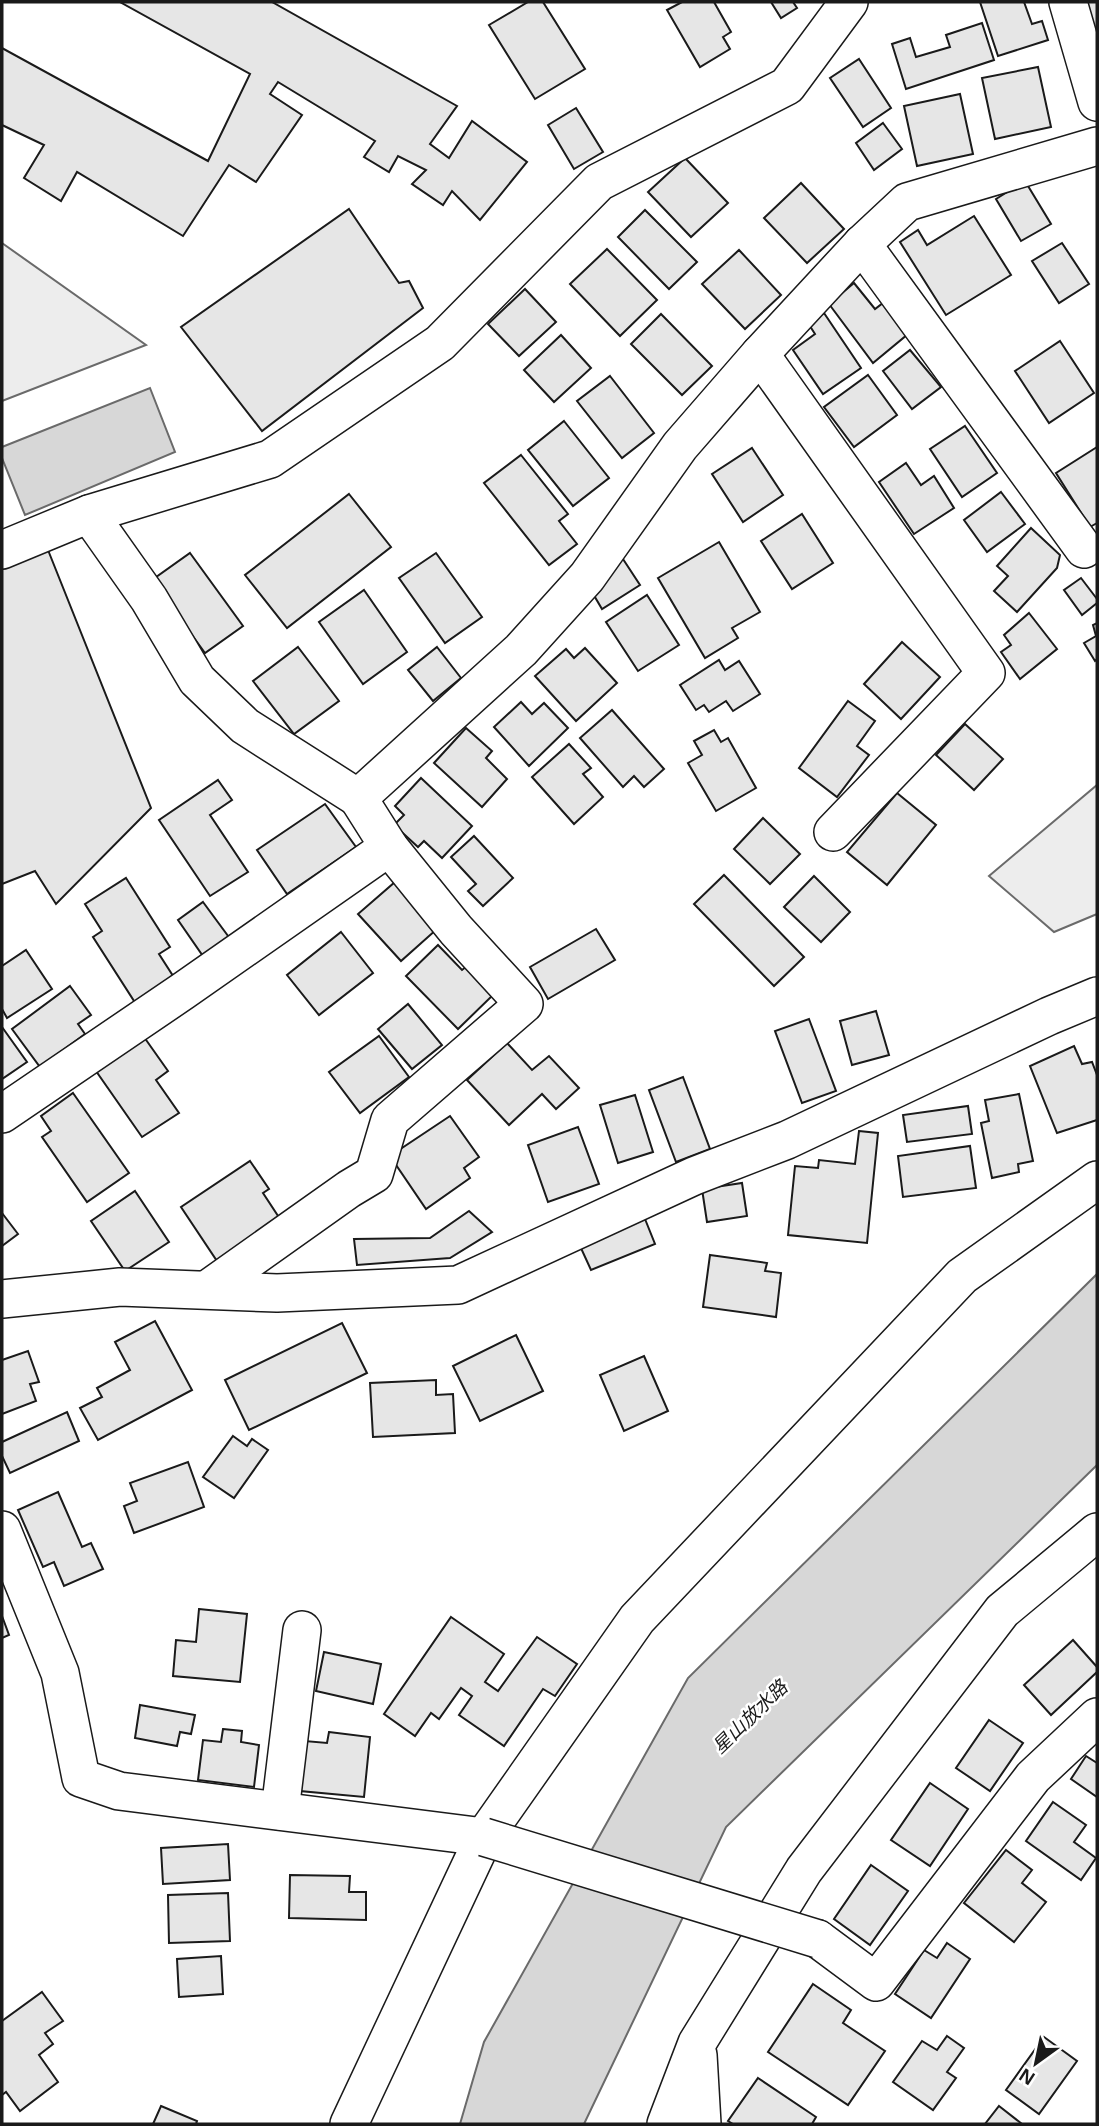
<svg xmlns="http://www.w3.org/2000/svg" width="1099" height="2126" viewBox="0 0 1099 2126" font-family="Arial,'Noto Sans JP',sans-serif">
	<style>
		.green { fill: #ededed; stroke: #6a6a6a; stroke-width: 2 }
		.water { fill: #d7d7d7; stroke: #6a6a6a; stroke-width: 2 }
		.building { fill: #e6e6e6; stroke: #1a1a1a; stroke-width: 2 }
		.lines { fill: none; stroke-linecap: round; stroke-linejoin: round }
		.street-casing { stroke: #1a1a1a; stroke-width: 40 }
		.street { stroke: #fff; stroke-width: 37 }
		.street-bridge-casing { stroke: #1a1a1a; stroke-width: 40; stroke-linecap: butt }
		.street-bridge { stroke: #fff; stroke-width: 37 }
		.labels { text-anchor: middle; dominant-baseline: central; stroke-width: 5; stroke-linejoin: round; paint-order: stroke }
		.water-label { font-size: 19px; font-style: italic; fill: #1a1a1a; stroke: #fff }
	</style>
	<rect width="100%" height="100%" fill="#fff"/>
	<g class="green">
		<polygon points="2,243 146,345 2,401"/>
		<polygon points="1097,785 1097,914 1054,932 989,876"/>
	</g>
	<g class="water">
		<polygon points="150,388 175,452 25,515 2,458 2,447"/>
		<polygon points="1097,1274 1097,1465 726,1827 584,2124 460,2124 484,2042 688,1678"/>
	</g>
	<g class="building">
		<polygon points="120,2 272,2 457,106 430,144 449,158 472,121 527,162 480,220 452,191 443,205 412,184 426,170 398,156 389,172 364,157 375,141 278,82 270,94 302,115 256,182 229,165 183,236 77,172 61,201 24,178 44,145 2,125 2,48 208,161 250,74"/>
		<polygon points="528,2 543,2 585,69 535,99 489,25"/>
		<polygon points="682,2 714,2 731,32 723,37 730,49 700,67 667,10"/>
		<polygon points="771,2 793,2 797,8 781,18"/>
		<polygon points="980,2 1024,2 1032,24 1042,21 1048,40 998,56"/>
		<polygon points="1081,2 1097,2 1097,29 1092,31"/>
		<polygon points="982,23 994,60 906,89 892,44 910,38 916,57 950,47 946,35"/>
		<polygon points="859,59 891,108 863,127 830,78"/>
		<polygon points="1038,67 1051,127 995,139 982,78"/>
		<polygon points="960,94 973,154 917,166 904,106"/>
		<polygon points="576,108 603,152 574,169 548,125"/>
		<polygon points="883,123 902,149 874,170 856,143"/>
		<polygon points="685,158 728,203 691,237 648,192"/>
		<polygon points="1025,181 1051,224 1021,241 996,199"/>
		<polygon points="801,183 844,229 807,263 764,218"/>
		<polygon points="349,209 399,283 409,281 423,308 262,431 181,327"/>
		<polygon points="645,210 697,262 669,289 618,237"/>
		<polygon points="974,216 1011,275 946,315 900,242 918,230 927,245"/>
		<polygon points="1062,243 1089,284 1059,303 1032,261"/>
		<polygon points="607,249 657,300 620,336 570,284"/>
		<polygon points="739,250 781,295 745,329 702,284"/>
		<polygon points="854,283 875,309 883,303 908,334 873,363 829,304"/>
		<polygon points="525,289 556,322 519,356 488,324"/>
		<polygon points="824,313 861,368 823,394 793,350 815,334 808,323"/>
		<polygon points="661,314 712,366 682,395 631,344"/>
		<polygon points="561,335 591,368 554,402 524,370"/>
		<polygon points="1060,341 1094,393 1049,423 1015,371"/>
		<polygon points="910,350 941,387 912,409 883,371"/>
		<polygon points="868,375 897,415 854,447 824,407"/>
		<polygon points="610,376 654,433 622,458 577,401"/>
		<polygon points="564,421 609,478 573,506 528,450"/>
		<polygon points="965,426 997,473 962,497 930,449"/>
		<polygon points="1097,447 1097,523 1090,527 1056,473"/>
		<polygon points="752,448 783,495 743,522 712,474"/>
		<polygon points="521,455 568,514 559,521 577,544 549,565 484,483"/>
		<polygon points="906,463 921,485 934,476 954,508 914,534 879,482"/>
		<polygon points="1001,492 1025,524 987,552 964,520"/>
		<polygon points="349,494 391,547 287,628 245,575"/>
		<polygon points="802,514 833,563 792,589 761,541"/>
		<polygon points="1031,528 1060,555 1057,568 1017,612 994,591 1008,576 997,566"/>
		<polygon points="719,542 760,612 732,628 738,638 705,658 658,578"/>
		<polygon points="48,550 151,808 56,904 35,871 2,884 2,569"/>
		<polygon points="190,553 243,626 205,653 152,580"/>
		<polygon points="436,553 482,617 445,643 399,578"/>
		<polygon points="621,556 640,585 602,609 592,592"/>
		<polygon points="1081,578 1097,599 1097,603 1082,615 1064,590"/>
		<polygon points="364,590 407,652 363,684 319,622"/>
		<polygon points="647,595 679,645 638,671 606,622"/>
		<polygon points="1029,613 1057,649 1020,679 1001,652 1011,645 1004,635"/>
		<polygon points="1097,623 1097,659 1095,661 1084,643 1096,636 1093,625"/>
		<polygon points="902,642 940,677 901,719 864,684"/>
		<polygon points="298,647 339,701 294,734 253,681"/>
		<polygon points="437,647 461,678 433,701 408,670"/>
		<polygon points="585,648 617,683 576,721 535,676 566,649 574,658"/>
		<polygon points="719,660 725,670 739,661 760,694 733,711 726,701 709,712 704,705 696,710 680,685"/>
		<polygon points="848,701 875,721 857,746 869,755 837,797 799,768"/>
		<polygon points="521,702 532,714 544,703 568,728 529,766 494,727"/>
		<polygon points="612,710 664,769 644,787 634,776 623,787 580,738"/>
		<polygon points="965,724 1003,759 974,790 936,755"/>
		<polygon points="466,728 492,751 486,758 507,779 482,807 434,763"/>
		<polygon points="714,730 721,742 728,738 756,788 716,811 688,763 702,755 694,741"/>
		<polygon points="569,744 591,768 583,774 603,797 574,824 532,777"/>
		<polygon points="421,778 472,826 442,858 424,841 418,847 394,825 404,815 395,806"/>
		<polygon points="218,780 232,800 210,815 248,872 210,896 159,820"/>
		<polygon points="897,793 936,825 887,885 847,852"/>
		<polygon points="325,804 356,847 287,894 257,850"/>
		<polygon points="763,818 800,854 770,884 734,849"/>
		<polygon points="474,836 513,878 483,906 468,891 476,884 451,857"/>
		<polygon points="724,875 804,957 774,986 694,904"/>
		<polygon points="814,876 850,912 821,942 784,907"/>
		<polygon points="126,878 170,947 159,954 175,979 136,1004 93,937 102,931 85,904"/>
		<polygon points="395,882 437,929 401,961 358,914"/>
		<polygon points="203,902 231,940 205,959 178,920"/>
		<polygon points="596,929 615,960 548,999 530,967"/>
		<polygon points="341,932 373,973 319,1015 287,975"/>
		<polygon points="438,945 462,970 467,966 494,994 458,1029 406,976"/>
		<polygon points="26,950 52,989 7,1018 2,1009 2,966"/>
		<polygon points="70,986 91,1015 78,1024 85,1034 40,1067 12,1029"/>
		<polygon points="408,1004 442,1045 412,1069 378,1029"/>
		<polygon points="876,1011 889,1055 852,1065 840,1021"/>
		<polygon points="809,1019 836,1091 802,1103 775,1031"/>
		<polygon points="2,1027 27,1062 2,1079"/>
		<polygon points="379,1036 409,1077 360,1113 329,1072"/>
		<polygon points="144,1037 168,1071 156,1080 179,1113 142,1137 96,1071"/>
		<polygon points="507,1043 532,1070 549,1056 579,1088 556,1109 542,1094 509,1125 467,1080"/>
		<polygon points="1074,1046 1082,1064 1092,1062 1097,1075 1097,1120 1057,1133 1030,1066"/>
		<polygon points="683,1077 710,1149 676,1162 649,1090"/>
		<polygon points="73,1093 129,1173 87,1202 42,1137 51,1131 41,1116"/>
		<polygon points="1019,1094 1033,1161 1018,1164 1019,1172 992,1178 981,1123 989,1121 985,1100"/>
		<polygon points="635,1095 653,1152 618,1163 600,1105"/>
		<polygon points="968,1106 972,1134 907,1142 903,1115"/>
		<polygon points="450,1116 479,1157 464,1168 470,1178 426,1209 390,1156"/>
		<polygon points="578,1127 599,1184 548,1202 528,1145"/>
		<polygon points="859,1131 878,1133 867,1243 788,1235 795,1166 818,1168 819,1160 855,1164"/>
		<polygon points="970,1146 976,1188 903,1197 898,1156"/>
		<polygon points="250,1161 269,1189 263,1193 282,1222 219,1264 181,1207"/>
		<polygon points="742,1183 747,1216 707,1222 702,1189"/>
		<polygon points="135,1191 169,1242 125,1271 91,1221"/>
		<polygon points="469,1211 492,1232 450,1258 357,1265 354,1239 430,1238"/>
		<polygon points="2,1213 18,1234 2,1246"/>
		<polygon points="645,1219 655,1244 591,1270 580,1246"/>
		<polygon points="710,1255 767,1263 765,1271 781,1273 776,1317 703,1307"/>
		<polygon points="155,1321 192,1390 98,1440 80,1408 102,1397 97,1388 130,1370 115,1342"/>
		<polygon points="342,1323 367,1373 249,1430 225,1380"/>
		<polygon points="516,1335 543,1391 480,1421 453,1366"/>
		<polygon points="28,1351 39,1382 30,1384 36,1401 2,1414 2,1360"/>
		<polygon points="644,1356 668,1411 624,1431 600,1375"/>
		<polygon points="436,1380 436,1395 453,1394 455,1433 373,1437 370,1383"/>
		<polygon points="67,1412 79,1441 10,1473 2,1456 2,1442"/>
		<polygon points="233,1436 247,1446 252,1439 268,1450 234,1498 203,1477"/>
		<polygon points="188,1462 204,1507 134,1533 124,1506 137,1501 130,1483"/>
		<polygon points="58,1492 82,1547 91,1543 103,1569 64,1586 54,1562 43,1567 18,1510"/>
		<polygon points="199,1609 247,1614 240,1682 173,1676 176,1640 196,1642"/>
		<polygon points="2,1616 9,1635 2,1638"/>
		<polygon points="451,1617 504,1654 485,1682 498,1691 537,1637 577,1664 555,1696 543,1689 504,1746 459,1715 472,1696 461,1688 439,1719 431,1713 415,1736 384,1714"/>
		<polygon points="1073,1640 1097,1667 1097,1672 1051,1715 1024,1685"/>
		<polygon points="324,1652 381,1664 373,1704 316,1691"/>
		<polygon points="140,1705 195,1715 191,1734 180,1732 177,1746 135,1738"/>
		<polygon points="989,1720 1023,1743 990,1791 956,1768"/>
		<polygon points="223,1729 242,1731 241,1742 259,1745 254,1787 198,1780 203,1740 221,1742"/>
		<polygon points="329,1732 370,1737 364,1797 300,1791 305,1741 327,1743"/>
		<polygon points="1086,1756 1097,1763 1097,1797 1071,1779"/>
		<polygon points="930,1783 968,1809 930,1866 891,1840"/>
		<polygon points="1053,1802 1086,1825 1074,1842 1096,1858 1081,1880 1026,1841"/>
		<polygon points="228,1844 230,1880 163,1884 161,1848"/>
		<polygon points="1006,1850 1032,1870 1022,1883 1046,1902 1014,1942 964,1903"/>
		<polygon points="871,1865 908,1891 870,1945 834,1919"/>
		<polygon points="290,1875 350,1876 349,1892 366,1892 366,1920 289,1918"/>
		<polygon points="228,1893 230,1941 169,1943 168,1895"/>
		<polygon points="947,1943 970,1959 931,2018 895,1994 924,1950 937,1958"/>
		<polygon points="221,1956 223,1994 179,1997 177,1959"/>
		<polygon points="813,1984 851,2010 843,2023 885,2051 848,2105 768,2052"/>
		<polygon points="42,1992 63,2021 45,2033 53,2044 39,2055 58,2082 20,2111 6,2092 2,2095 2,2021"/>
		<polygon points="947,2036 964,2048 947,2072 956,2078 933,2110 893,2082 922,2041 937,2050"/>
		<polygon points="1044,2037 1077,2061 1039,2114 1006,2090"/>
		<polygon points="758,2078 816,2117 812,2124 733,2124 728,2121"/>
		<polygon points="161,2106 197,2121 196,2124 153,2124"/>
		<polygon points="999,2106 1022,2124 985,2124"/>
	</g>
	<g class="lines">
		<defs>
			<g id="street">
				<polyline points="1068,2 1097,102"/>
				<polyline points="862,244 1084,549"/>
				<polyline points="760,354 986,673 833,832"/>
				<polyline points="89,514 149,599 197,680 245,726 358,798"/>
				<polyline points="2,550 89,514 270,459 440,343 599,182 787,86 849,2"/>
				<polyline points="2,1114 183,991 389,847 358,798 521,650 587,577 680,446 760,354 862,244 907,202 1097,146"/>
				<polyline points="208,1289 349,1189 374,1174 390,1120 524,1004 456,930 389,847"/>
				<polyline points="2,1299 120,1287 277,1293 458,1285 694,1176 787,1140 1049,1016 1097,996"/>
				<polyline points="2,1530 60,1673 81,1778 119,1791 484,1837"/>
				<polyline points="280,1811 302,1630"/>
				<polyline points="818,1939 876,1982 1033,1777 1097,1717"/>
				<polyline points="698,2055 702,2124"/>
				<polyline points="349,2124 484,1837 637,1619 962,1276 1097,1180"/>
				<polyline points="666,2124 697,2043 804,1870 1002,1611 1097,1532"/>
			</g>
		</defs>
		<use href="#street" class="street-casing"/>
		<use href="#street" class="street"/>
		<defs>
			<polyline id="street-bridge" points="484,1837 818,1939"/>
		</defs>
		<use href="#street-bridge" class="street-bridge-casing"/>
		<use href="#street-bridge" class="street-bridge"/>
	</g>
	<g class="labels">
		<g class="water-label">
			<text transform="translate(750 1717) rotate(-44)">星山放水路</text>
		</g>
	</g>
	<rect width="1099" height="2126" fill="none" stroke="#1a1a1a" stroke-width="7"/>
	<g transform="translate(1036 2063) rotate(213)" stroke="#ffffff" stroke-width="5" paint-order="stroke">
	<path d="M0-5L12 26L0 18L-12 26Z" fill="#1a1a1a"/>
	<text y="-10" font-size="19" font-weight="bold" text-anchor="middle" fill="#1a1a1a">N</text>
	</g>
</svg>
